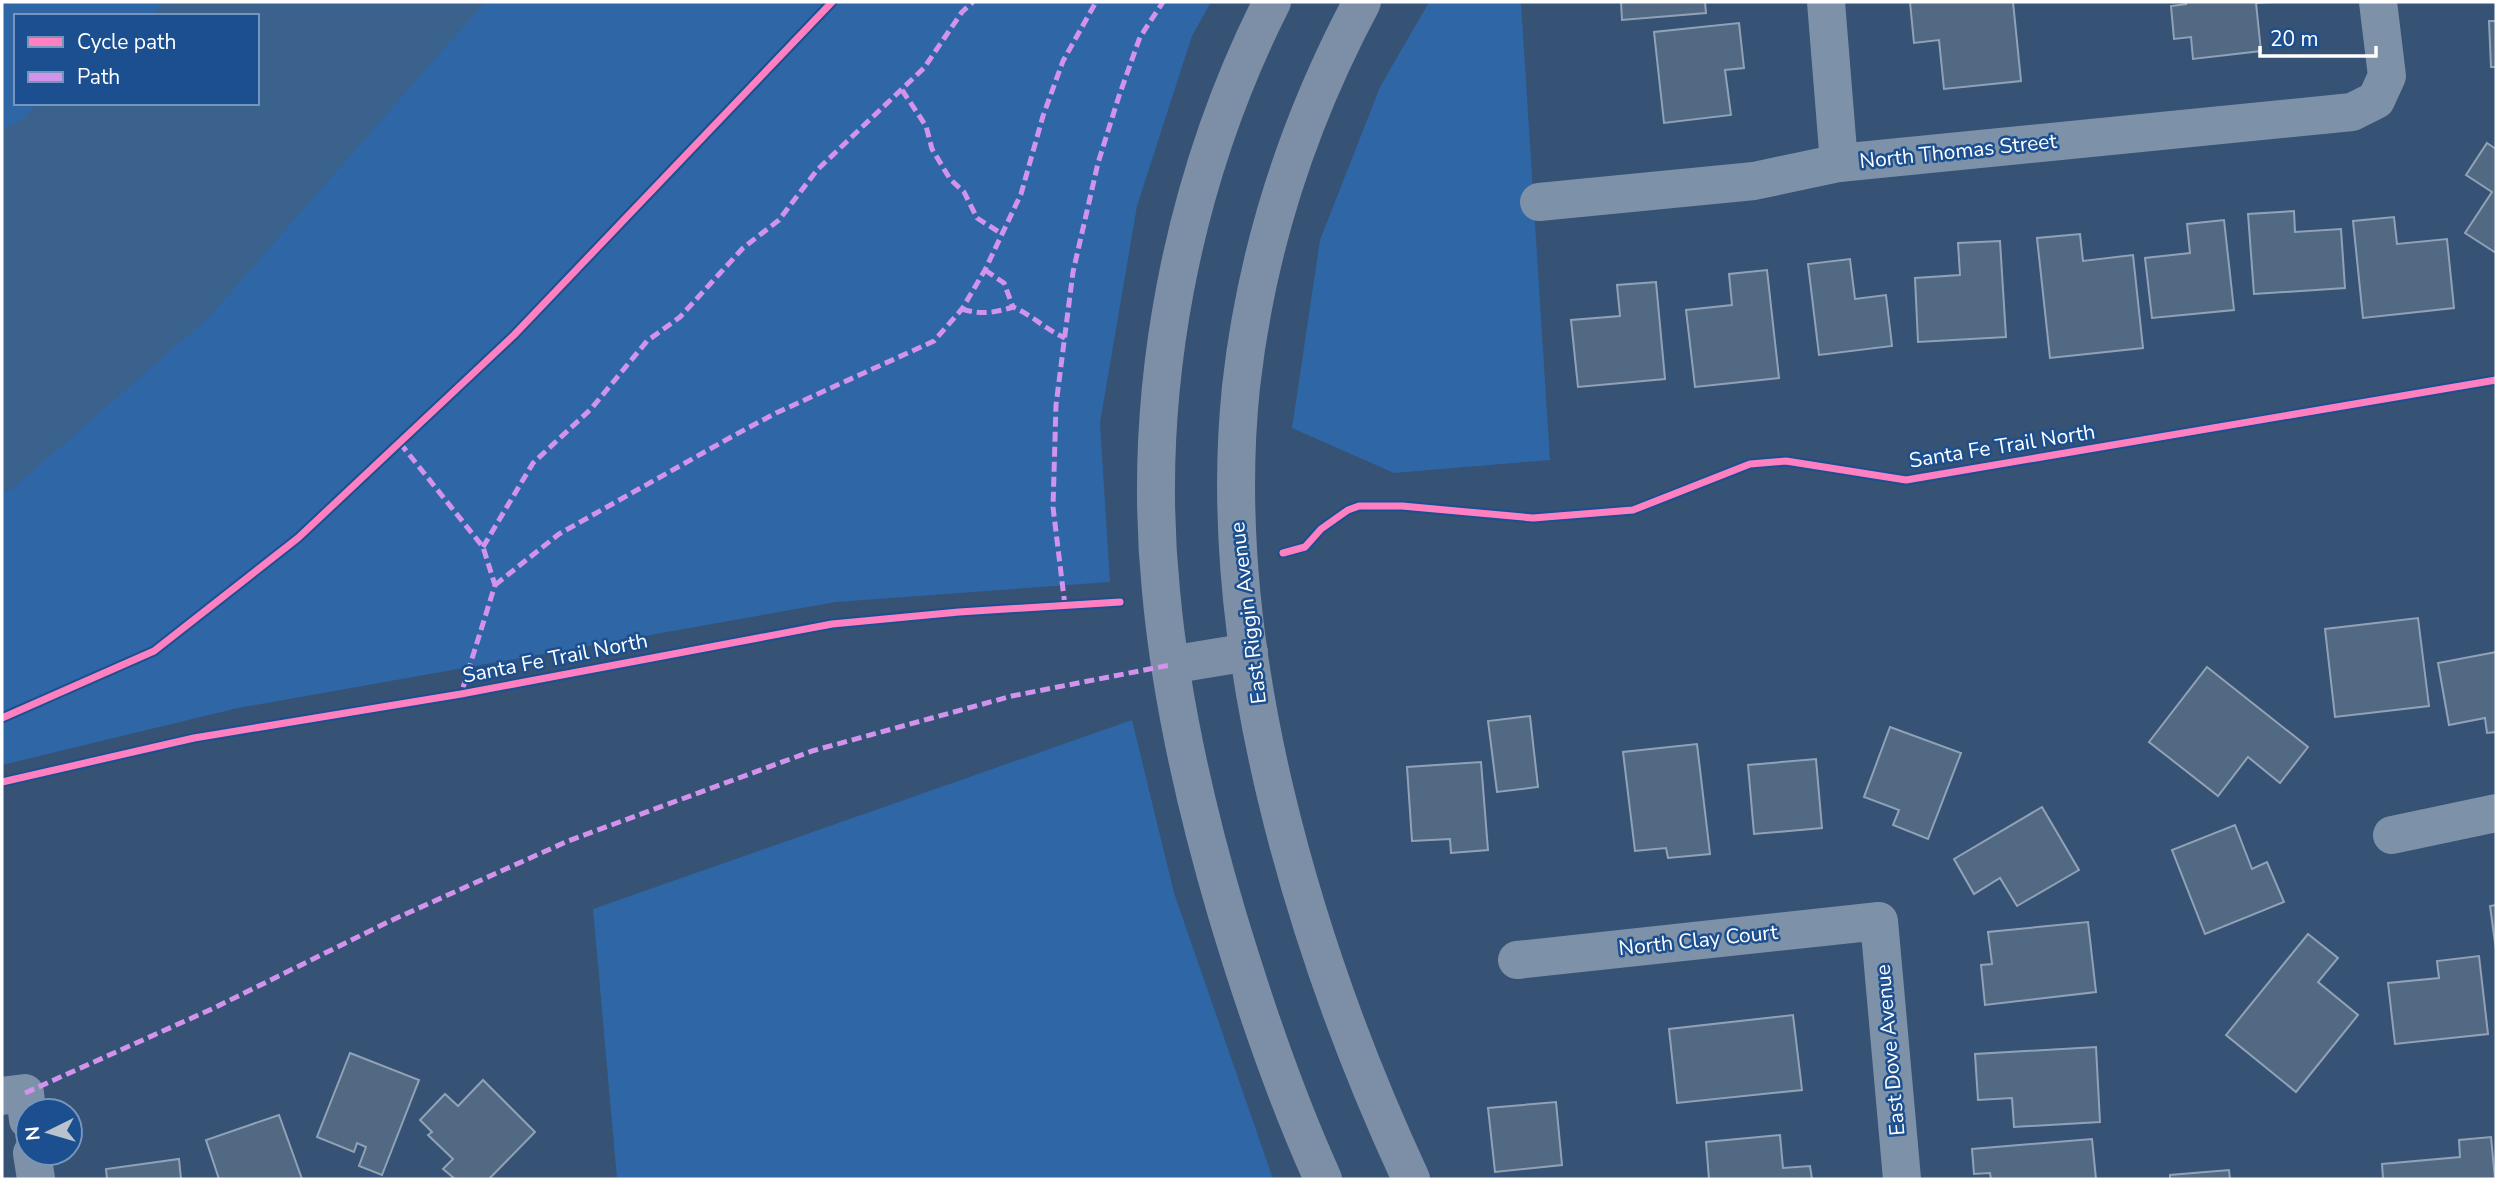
<svg xmlns="http://www.w3.org/2000/svg" width="2498" height="1181" viewBox="0 0 2498 1181" font-family="'Nunito Sans',sans-serif">
	<style>
		.green { fill: #2f66a5; fill-rule: evenodd }
		.water { fill: #3b618d }
		.building { fill: #526984; stroke: #92a2b6; stroke-width: 2 }
		.lines { fill: none; stroke-linecap: round; stroke-linejoin: round }
		.minor { stroke: #7d92a8; stroke-width: 38 }
		.major { stroke: #7d8ea7; stroke-width: 38 }
		.quiet { stroke: #d193ec; stroke-width: 5; stroke-dasharray: 10 5; stroke-linecap: butt }
		.cycleway-casing { stroke: #1b4f8f; stroke-width: 11 }
		.cycleway { stroke: #ff80c0; stroke-width: 7 }
		.labels { text-anchor: middle; dominant-baseline: central; stroke-width: 5; stroke-linejoin: round; paint-order: stroke }
		.street-label { font-size: 21px; fill: #fff; stroke: #1b4f8f }
	</style>
	<rect width="100%" height="100%" fill="#365274"/>
	<g class="green">
		<path d="M2 2H1211L1192 36 1137 206 1100 423 1110 582 836 602 238 708 2 765ZM16 16H257V103H16Z"/>
		<polygon points="1429,2 1521,2 1550,460 1394,473 1292,428 1320,240 1380,87"/>
		<polygon points="1132,720 1174,893 1273,1179 617,1179 593,909"/>
	</g>
	<polygon class="water" points="164,2 485,2 209,317 12,489 2,493 2,130 23,119 38,103 257,103 257,16 152,16"/>
	<g class="building">
		<polygon points="1621,2 1705,2 1706,13 1622,20"/>
		<polygon points="1910,2 2013,2 2021,81 1944,89 1939,40 1914,43"/>
		<polygon points="2186,2 2273,2 2256,3 2261,51 2193,59 2191,37 2174,39 2171,6 2186,4"/>
		<polygon points="2489,21 2496,21 2496,67 2491,67"/>
		<polygon points="1739,23 1744,68 1725,70 1731,115 1664,123 1654,32"/>
		<polygon points="2487,143 2496,149 2496,253 2465,233 2492,192 2466,175"/>
		<polygon points="2294,211 2295,232 2341,229 2345,288 2254,294 2248,214"/>
		<polygon points="2394,217 2397,244 2447,239 2454,308 2363,318 2353,221"/>
		<polygon points="2224,220 2234,310 2152,318 2145,258 2190,253 2187,224"/>
		<polygon points="2080,234 2083,261 2133,255 2143,348 2050,358 2037,238"/>
		<polygon points="2000,241 2006,337 1918,342 1915,278 1960,275 1958,243"/>
		<polygon points="1850,259 1855,299 1886,295 1892,346 1819,355 1808,264"/>
		<polygon points="1767,270 1779,378 1695,387 1686,310 1732,305 1729,274"/>
		<polygon points="1656,282 1665,379 1578,387 1571,320 1620,316 1617,285"/>
		<polygon points="2418,618 2429,706 2335,717 2325,629"/>
		<polygon points="2496,652 2496,732 2487,733 2485,718 2449,725 2438,663"/>
		<polygon points="2207,667 2308,747 2280,783 2248,757 2218,796 2149,742"/>
		<polygon points="1530,716 1538,787 1497,792 1488,721"/>
		<polygon points="1890,727 1961,753 1928,839 1893,825 1899,810 1864,797"/>
		<polygon points="1697,744 1710,854 1668,858 1666,848 1635,851 1623,752"/>
		<polygon points="1816,759 1822,828 1754,834 1748,765"/>
		<polygon points="1481,762 1488,850 1451,853 1450,839 1412,841 1407,767"/>
		<polygon points="2042,807 2079,870 2017,906 2000,878 1974,894 1954,859"/>
		<polygon points="2235,825 2252,869 2267,862 2284,902 2205,934 2172,850"/>
		<polygon points="2496,905 2496,950 2490,906"/>
		<polygon points="2088,922 2096,992 1985,1005 1981,965 1992,964 1988,932"/>
		<polygon points="2308,934 2338,958 2318,982 2358,1015 2296,1092 2226,1035"/>
		<polygon points="2479,956 2488,1034 2395,1044 2388,983 2439,978 2437,961"/>
		<polygon points="1793,1015 1802,1090 1677,1103 1669,1029"/>
		<polygon points="2096,1047 2100,1122 2014,1127 2012,1098 1978,1100 1975,1054"/>
		<polygon points="350,1053 419,1080 382,1175 359,1166 366,1147 357,1143 354,1152 317,1137"/>
		<polygon points="483,1080 535,1132 489,1179 455,1179 443,1169 453,1159 428,1135 432,1132 420,1120 445,1094 458,1106"/>
		<polygon points="1556,1102 1562,1165 1495,1172 1488,1108"/>
		<polygon points="279,1115 302,1179 219,1179 206,1140"/>
		<polygon points="1780,1135 1783,1168 1810,1166 1812,1179 1709,1179 1706,1142"/>
		<polygon points="2491,1137 2495,1179 2383,1179 2382,1164 2460,1157 2459,1140"/>
		<polygon points="2092,1139 2096,1179 1991,1179 1990,1173 1974,1174 1972,1149"/>
		<polygon points="179,1159 181,1179 107,1179 106,1169"/>
		<polygon points="2229,1170 2230,1179 2170,1179 2170,1175"/>
	</g>
	<g class="lines">
		<g class="minor">
			<polyline points="1826,2 1839,163"/>
			<polyline points="1539,202 1754,181 1839,163 2352,112 2376,100 2387,76 2378,2"/>
			<polyline points="2392,835 2496,813"/>
			<polyline points="1517,960 1879,921 1902,1179"/>
			<polyline points="2,1096 25,1093 28,1120"/>
			<polyline points="32,1153 36,1179"/>
		</g>
		<g class="major">
			<path d="M1272 2C1182 180 1141 391 1161 591 1171 700 1196 809 1227 914 1254 1004 1284 1093 1323 1179"/>
			<path d="M1362 2C1298 122 1256 251 1241 387 1214 646 1303 946 1411 1179"/>
			<polyline points="1170,665 1249,652"/>
		</g>
		<g class="quiet">
			<polyline points="902,90 926,126 932,149 950,179 964,192 977,218 1002,234"/>
			<polyline points="985,270 1004,283 1013,307"/>
			<path d="M962 309C981 315 994 313 1013 307 1032 315 1045 329 1065 338"/>
			<polyline points="400,443 483,547 495,585 461,694"/>
			<polyline points="483,547 533,463 591,409 647,341 680,317 743,248 779,220 817,170 924,68 962,12 973,2"/>
			<polyline points="495,585 559,534 733,436 776,413 934,341 962,309 985,270 1021,194 1043,116 1063,61 1096,2"/>
			<polyline points="1065,606 1053,507 1056,405 1073,272 1098,163 1119,96 1140,37 1163,2"/>
			<polyline points="25,1093 214,1008 390,921 568,841 812,751 1012,696 1170,665"/>
		</g>
		<defs>
			<g id="cycleway">
				<polyline points="1283,553 1305,547 1321,529 1348,510 1359,506 1402,506 1533,518 1633,510 1750,464 1786,461 1906,480 2496,380"/>
				<polyline points="2,718 154,651 298,538 514,335 832,2"/>
				<polyline points="2,782 194,738 461,694 832,624 959,612 1120,602"/>
			</g>
		</defs>
		<use href="#cycleway" class="cycleway-casing"/>
		<use href="#cycleway" class="cycleway"/>
	</g>
	<g class="labels">
		<g class="street-label">
			<text transform="translate(1958 151) rotate(-6)">North Thomas Street</text>
			<text transform="translate(2002 446) rotate(-9)">Santa Fe Trail North</text>
			<text transform="translate(1248 613) rotate(-97)">East Riggin Avenue</text>
			<text transform="translate(555 658) rotate(-11)">Santa Fe Trail North</text>
			<text transform="translate(1698 940) rotate(-6)">North Clay Court</text>
			<text transform="translate(1890 1050) rotate(-95)">East Dove Avenue</text>
		</g>
	</g>
	<rect width="2498" height="1181" fill="none" stroke="#ffffff" stroke-width="7"/>
	<rect x="14" y="14" width="245" height="91" fill="#1b4f8f" stroke="#7695bc" stroke-width="2"/>
	<rect x="28" y="37" width="35" height="10" fill="#ff80c0" stroke="#7695bc" stroke-width="2"/>
	<text x="77" y="49" font-size="21" fill="#ffffff">Cycle path</text>
	<rect x="28" y="72" width="35" height="10" fill="#d193ec" stroke="#7695bc" stroke-width="2"/>
	<text x="77" y="84" font-size="21" fill="#ffffff">Path</text>
	<g transform="translate(49 1132) rotate(265)"><circle r="33" fill="#1b4f8f" stroke="#7695bc" stroke-width="2"/>
	<path d="M0-5L12 26L0 18L-12 26Z" fill="#b9c2ce"/>
	<text y="-10" font-size="19" font-weight="bold" text-anchor="middle" fill="#ffffff">N</text>
	</g>
	<path d="M2260 46v10h116v-10" fill="none" stroke="#ffffff" stroke-width="3.5"/>
	<text x="2270" y="46" font-size="21" fill="#ffffff" stroke="#1b4f8f" stroke-width="5" paint-order="stroke">20 m</text>
</svg>
